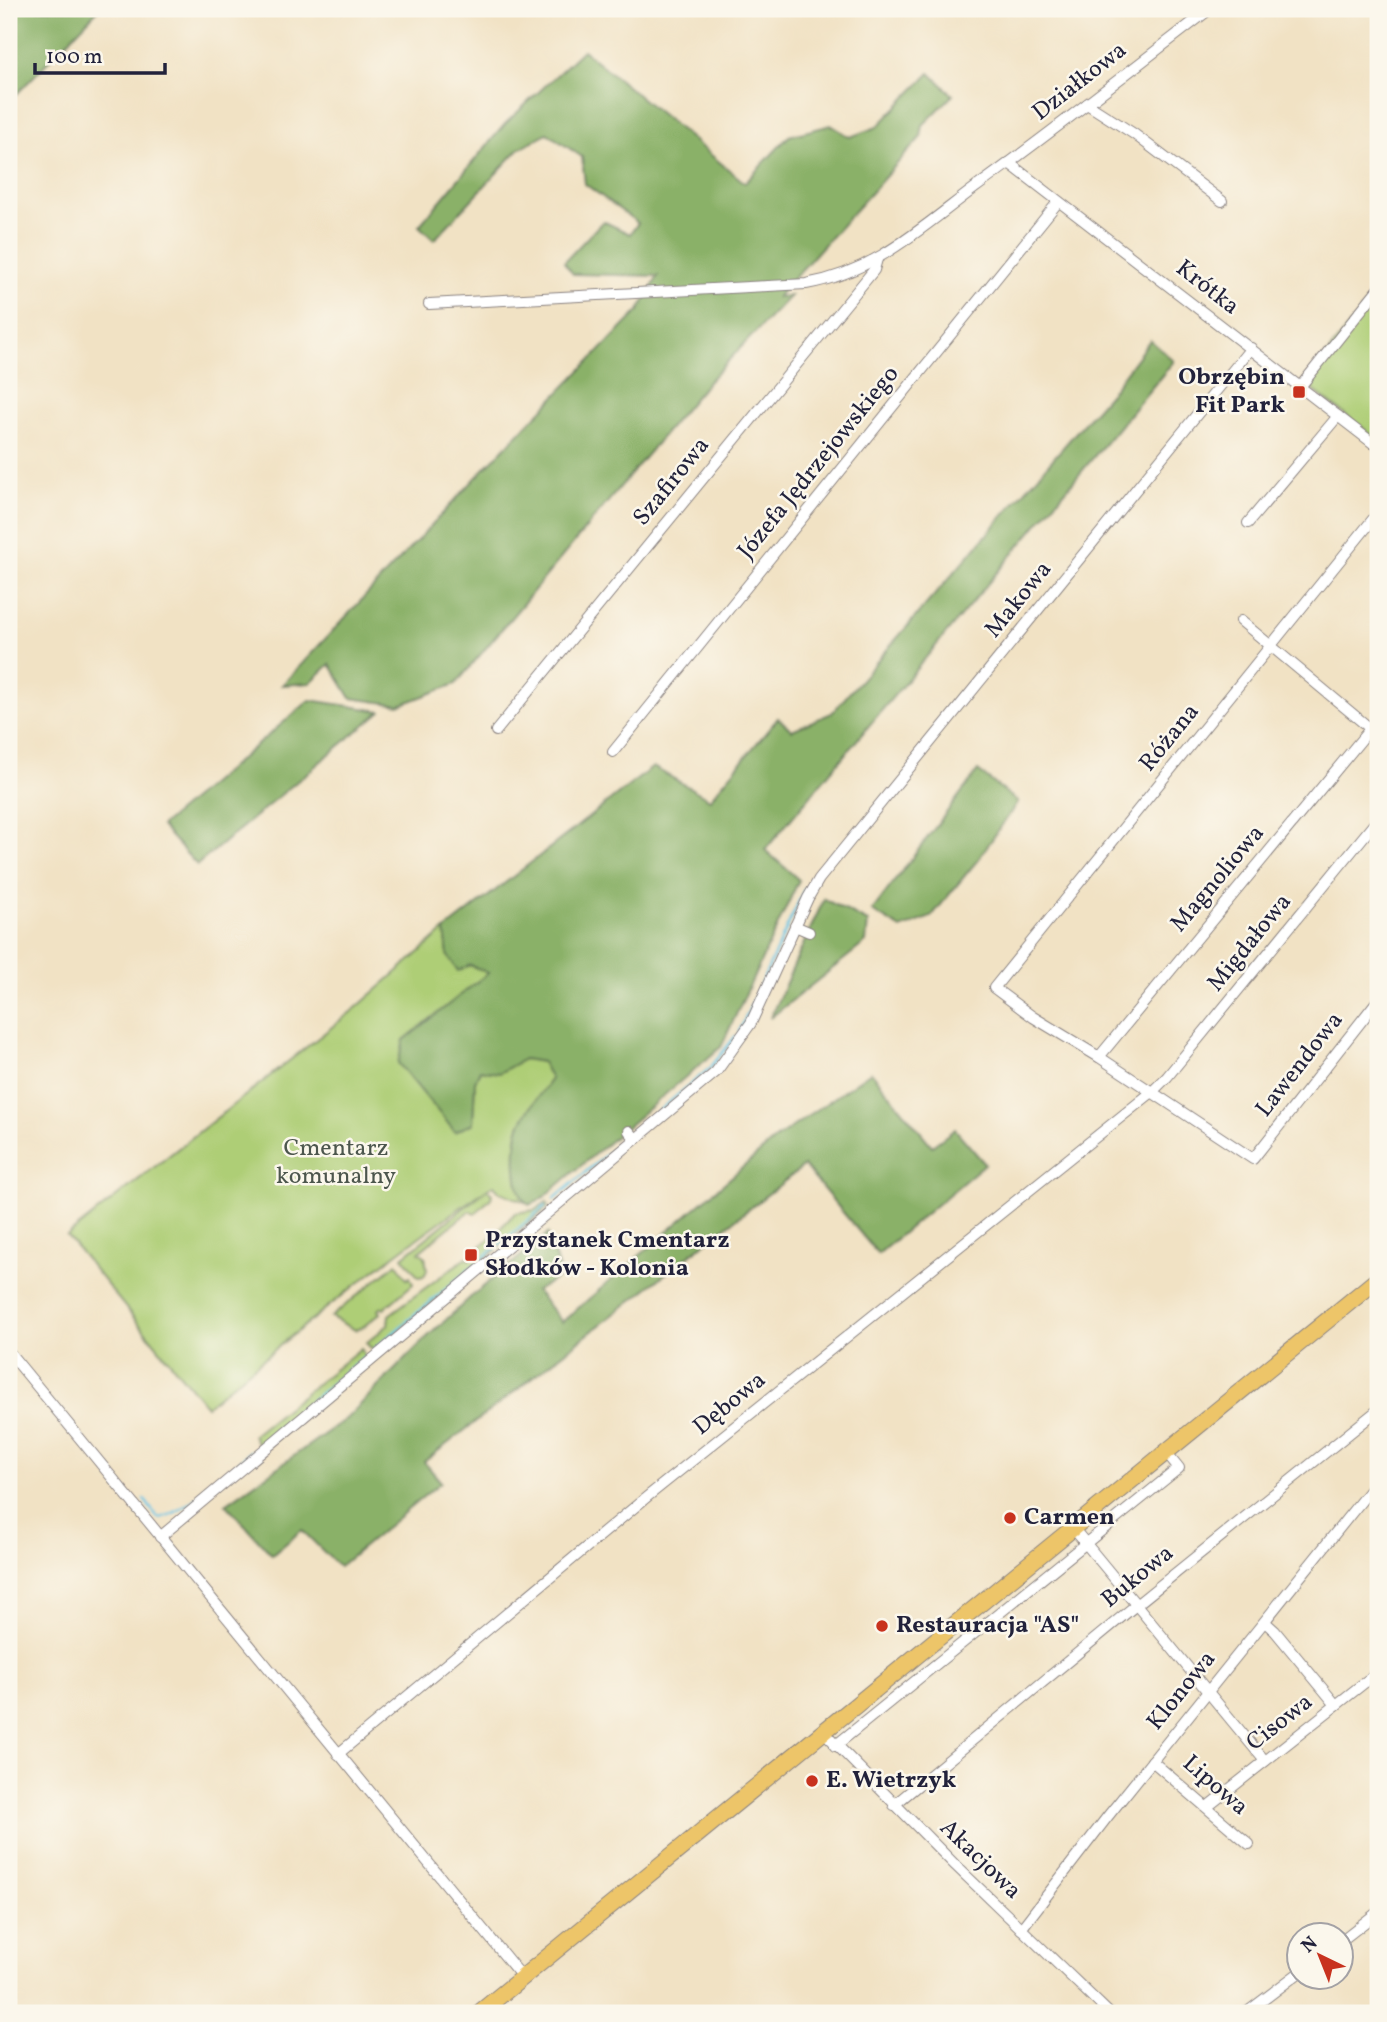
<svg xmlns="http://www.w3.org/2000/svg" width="1387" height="2022" viewBox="0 0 1387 2022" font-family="Vollkorn,serif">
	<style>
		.green { fill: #aece76; stroke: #687858; stroke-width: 2 }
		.forest { fill: #8ab167; stroke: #566a51; stroke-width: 2 }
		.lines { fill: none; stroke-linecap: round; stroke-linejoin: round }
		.stream { stroke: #66c3e4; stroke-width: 2.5 }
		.minor-casing { stroke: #8a8280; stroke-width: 12 }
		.primary-casing { stroke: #8a8280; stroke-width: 18 }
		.minor { stroke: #fff; stroke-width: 10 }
		.primary { stroke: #edc569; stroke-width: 16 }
		.poi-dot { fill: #c8321e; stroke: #fbf7ec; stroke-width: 2.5 }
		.labels { text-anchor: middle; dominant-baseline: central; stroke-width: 5; stroke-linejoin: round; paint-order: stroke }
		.street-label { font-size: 24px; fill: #22223b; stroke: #fbf7ec }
		.poi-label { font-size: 24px; font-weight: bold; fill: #22223b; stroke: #fbf7ec; text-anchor: start }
		.park-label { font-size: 24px; fill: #4c564d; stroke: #fbf7ec }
	</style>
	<rect width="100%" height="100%" fill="#fbf7ec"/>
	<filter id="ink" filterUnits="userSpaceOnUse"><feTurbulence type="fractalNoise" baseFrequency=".0143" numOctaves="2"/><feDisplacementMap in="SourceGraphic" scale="14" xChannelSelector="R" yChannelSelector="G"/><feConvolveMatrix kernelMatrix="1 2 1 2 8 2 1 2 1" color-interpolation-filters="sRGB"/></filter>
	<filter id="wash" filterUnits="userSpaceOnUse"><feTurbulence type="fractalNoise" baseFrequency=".00686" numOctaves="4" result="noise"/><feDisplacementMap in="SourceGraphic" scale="28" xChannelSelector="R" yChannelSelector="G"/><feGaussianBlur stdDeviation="1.57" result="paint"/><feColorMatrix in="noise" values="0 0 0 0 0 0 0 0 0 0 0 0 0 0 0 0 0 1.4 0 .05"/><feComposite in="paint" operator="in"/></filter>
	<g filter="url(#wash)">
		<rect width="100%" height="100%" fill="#f1e2c4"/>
		<g class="green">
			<polygon points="1378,289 1378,440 1304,383"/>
			<path d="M445 930 448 956 489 973 404 1040 473 1123 475 1081 480 1070 499 1073 524 1059 542 1062 551 1079C542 1093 525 1112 520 1126 513 1144 515 1186 525 1202L500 1192 494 1185 487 1189 492 1194 491 1198 476 1213 469 1211 419 1252 425 1256 427 1270 424 1276 419 1277 417 1275 403 1257 486 1190C388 1256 297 1331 206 1406L67 1236 356 1008Z"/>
			<polygon points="547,1202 548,1207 377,1349 372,1349 366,1343 388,1325 389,1315 467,1257 469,1260 476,1255 475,1251 496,1233 515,1213 535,1210"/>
			<polygon points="397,1263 407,1279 410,1277 413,1284 384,1309 382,1307 378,1310 380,1313 363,1327 355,1330 331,1317"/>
			<polygon points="361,1348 366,1359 263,1446 259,1446 253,1435"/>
		</g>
		<g class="forest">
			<polygon points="11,9 99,9 9,102 9,11"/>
			<polygon points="583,50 745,183 789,136 831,125 850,137 877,127 930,73 953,95 923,125 921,137 777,297 790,296 706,384 456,684 400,705 351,698 330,664 310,683 282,685 486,467 639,311 658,276 573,274 564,262 603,221 630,234 638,223 585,184 582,157 547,133 519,149 434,240 419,226 505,124"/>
			<path d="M1150 340 1174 361 765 850 799 880 721 1047 543 1198 529 1205C512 1194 514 1143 520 1126 525 1111 542 1093 551 1079L542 1062 524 1059 499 1073 480 1070 475 1081 473 1123 455 1132 398 1063 404 1040 488 973 470 965 458 971 448 956 445 930 653 767 710 799 778 718 792 730 832 713 1111 392Z"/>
			<polygon points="310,700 381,711 197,865 161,826"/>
			<polygon points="978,771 1018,802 977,861 931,917 901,929 872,911"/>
			<polygon points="824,899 868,922 866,942 770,1018"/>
			<polygon points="871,1072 932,1146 955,1129 985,1164 878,1254 804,1166 424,1462 441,1482 339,1567 302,1530 272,1555 226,1504 347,1418 425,1339 473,1295 548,1234 561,1276 536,1291 562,1322 778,1137"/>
		</g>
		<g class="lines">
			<g class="stream">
				<polyline points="739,1032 805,888"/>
				<polyline points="636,1130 710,1068 735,1037"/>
				<polyline points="554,1199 627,1137"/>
				<polyline points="374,1349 545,1206"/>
				<polyline points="261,1443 365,1356"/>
				<path d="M144 1499 158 1518C183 1516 231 1469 251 1451"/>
			</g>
		</g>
	</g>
	<g filter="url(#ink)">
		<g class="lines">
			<defs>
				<g id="minor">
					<polyline points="1087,104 1134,134 1222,201"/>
					<polyline points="1009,163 1378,447"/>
					<path d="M429 304 806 284C875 272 921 228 976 187 1055 130 1132 69 1210 9"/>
					<polyline points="1300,387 1378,289"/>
					<polyline points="1378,513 994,988 1033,1017 1099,1057 1253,1159 1378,1000"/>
					<polyline points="1248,523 1338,416"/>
					<polyline points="1241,621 1378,735"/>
					<polyline points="496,731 874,270 877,259"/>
					<polyline points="613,752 1058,202"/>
					<polyline points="795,926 809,932"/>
					<polyline points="1099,1057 1370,729"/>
					<polyline points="629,1131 636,1139"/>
					<polyline points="9,1352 523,1978"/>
					<polyline points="1073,1528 1265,1761"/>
					<polyline points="160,1537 716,1072 751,1023 808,898 819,879 1251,348"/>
					<polyline points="1265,1622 1275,1631 1336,1705"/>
					<polyline points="824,1732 956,1866 1109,2013"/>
					<polyline points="835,1746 1179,1468 1166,1452"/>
					<polyline points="338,1754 648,1496 1152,1092 1167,1077 1378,819"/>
					<polyline points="1152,1761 1249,1844"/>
					<polyline points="894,1805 1136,1605 1378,1410"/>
					<polyline points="1207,1807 1378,1672"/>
					<polyline points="1021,1929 1108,1816 1378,1480"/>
					<polyline points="1342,1940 1378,1912"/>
					<polyline points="1246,2013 1300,1972"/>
				</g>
				<polyline id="primary" points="479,2013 1378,1279"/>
			</defs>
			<use href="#minor" class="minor-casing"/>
			<use href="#primary" class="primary-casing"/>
			<use href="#minor" class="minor"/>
			<use href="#primary" class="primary"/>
		</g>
	</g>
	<g class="poi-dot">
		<rect x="1292" y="385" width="14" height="14" rx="3.5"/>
		<rect x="464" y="1248" width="14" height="14" rx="3.5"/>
		<circle cx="1010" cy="1518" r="7"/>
		<circle cx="882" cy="1626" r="7"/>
		<circle cx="812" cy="1781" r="7"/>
	</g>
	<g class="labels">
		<g class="street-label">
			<text transform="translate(1080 82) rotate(-38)">Działkowa</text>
			<text transform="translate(1207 288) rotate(38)">Krótka</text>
			<text transform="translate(819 463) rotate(-51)">Józefa Jędrzejowskiego</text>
			<text transform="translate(672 482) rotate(-51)">Szafirowa</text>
			<text transform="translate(1019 600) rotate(-51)">Makowa</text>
			<text transform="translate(1170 738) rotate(-51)">Różana</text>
			<text transform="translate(1218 879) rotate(-50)">Magnoliowa</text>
			<text transform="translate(1250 943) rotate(-51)">Migdałowa</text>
			<text transform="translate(1300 1065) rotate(-52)">Lawendowa</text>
			<text transform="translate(730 1404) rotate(-39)">Dębowa</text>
			<text transform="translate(1138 1577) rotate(-39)">Bukowa</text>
			<text transform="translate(1182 1691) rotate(-51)">Klonowa</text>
			<text transform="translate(1280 1723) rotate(-38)">Cisowa</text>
			<text transform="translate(1215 1786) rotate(41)">Lipowa</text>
			<text transform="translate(980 1860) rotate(44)">Akacjowa</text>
		</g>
		<g class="poi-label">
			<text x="1285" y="378" text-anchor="end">Obrzębin<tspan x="1285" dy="28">Fit Park</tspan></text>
			<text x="485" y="1241">Przystanek Cmentarz<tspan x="485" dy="28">Słodków - Kolonia</tspan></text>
			<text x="1024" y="1518">Carmen</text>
			<text x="896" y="1626">Restauracja "AS"</text>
			<text x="826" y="1781">E. Wietrzyk</text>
		</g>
		<g class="park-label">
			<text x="336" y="1149">Cmentarz<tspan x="336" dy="28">komunalny</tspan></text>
		</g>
	</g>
	<rect width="1387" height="2022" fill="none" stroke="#fbf7ec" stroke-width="35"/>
	<g transform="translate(1320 1956) rotate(317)"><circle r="33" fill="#fbf7ec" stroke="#a4a2a5" stroke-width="2"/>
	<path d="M0-5L12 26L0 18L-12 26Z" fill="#c8321e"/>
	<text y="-10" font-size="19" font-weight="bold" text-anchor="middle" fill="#22223b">N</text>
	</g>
	<path d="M35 63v10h130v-10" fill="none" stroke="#22223b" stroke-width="3.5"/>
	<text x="46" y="63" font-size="21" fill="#22223b" stroke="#fbf7ec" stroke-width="5" paint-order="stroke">100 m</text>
</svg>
